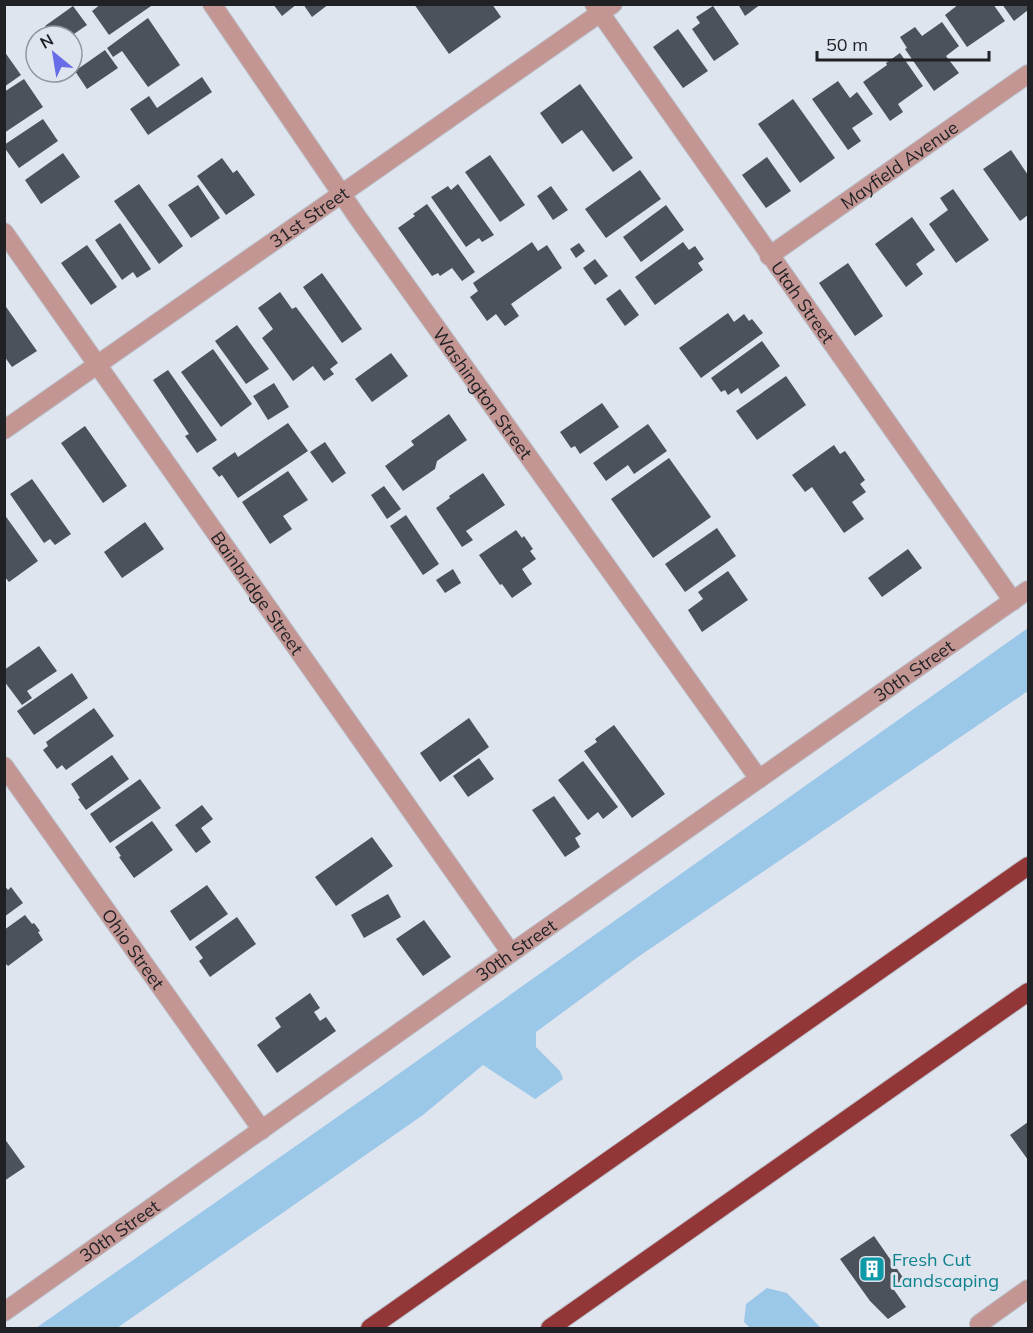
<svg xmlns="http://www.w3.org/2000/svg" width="1033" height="1333" viewBox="0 0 1033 1333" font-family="Mulish,sans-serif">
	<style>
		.water { fill: #9bc7e8 }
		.building { fill: #4c5259 }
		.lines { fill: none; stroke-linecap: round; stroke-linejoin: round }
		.street-casing { stroke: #bcc2cb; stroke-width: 20 }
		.highway-casing { stroke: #bcc2cb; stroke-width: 20 }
		.street { stroke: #c49693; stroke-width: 18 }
		.highway { stroke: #933638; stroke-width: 18 }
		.labels { text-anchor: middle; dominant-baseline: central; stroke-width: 6; stroke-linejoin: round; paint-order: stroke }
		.street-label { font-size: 18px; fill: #1f2125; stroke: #dfe5ef }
		.culture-label { font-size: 18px; fill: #0d838f; stroke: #dfe5ef; text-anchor: start }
	</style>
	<rect width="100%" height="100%" fill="#dfe5ef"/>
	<g class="water">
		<polygon points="1028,628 1028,691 638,957 536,1032 536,1047 560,1071 563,1079 535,1099 483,1065 423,1115 117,1328 36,1328 373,1092"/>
		<polygon points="767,1288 787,1293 821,1328 750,1328 744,1322 746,1304"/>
	</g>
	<g class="building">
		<polygon points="101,4 154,4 109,35 92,11"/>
		<polygon points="273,4 297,4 282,16"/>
		<polygon points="303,4 329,4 312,17"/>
		<polygon points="414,4 492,4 501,17 449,54"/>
		<polygon points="738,4 761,4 745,16"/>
		<polygon points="959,4 993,4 1005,21 967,47 945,15"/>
		<polygon points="1002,4 1028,4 1028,10 1014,21"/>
		<polygon points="73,6 87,25 71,36 53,36 45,26"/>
		<polygon points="713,6 739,44 714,61 692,29 700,23 696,17"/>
		<polygon points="148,18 180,65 148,87 122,51 113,57 107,48"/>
		<polygon points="942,22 959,46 946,56 959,73 934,91 905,49 907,48 900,37 915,27 922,36"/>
		<polygon points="678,29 708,71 683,88 653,47"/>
		<polygon points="105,50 118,68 87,89 75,71"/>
		<polygon points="4,51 21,75 4,87"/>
		<polygon points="900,53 923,86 898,104 903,112 890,121 863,82 887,65 886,63"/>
		<polygon points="202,77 212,92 148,135 130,109 149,96 157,108"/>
		<polygon points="24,79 43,107 4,133 4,92"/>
		<polygon points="838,81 850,98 857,92 873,114 852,128 861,141 848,150 812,99"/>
		<polygon points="580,84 633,158 613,172 582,130 562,144 540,113"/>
		<polygon points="793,99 835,158 800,183 758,124"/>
		<polygon points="43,119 58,141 19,168 4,147 4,145"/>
		<polygon points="1011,150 1028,175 1028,215 1020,221 983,169"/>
		<polygon points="63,153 80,177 41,204 25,180"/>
		<polygon points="490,155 525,205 500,222 465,172"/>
		<polygon points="767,157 791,191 766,208 742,175"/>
		<polygon points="222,158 233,173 237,170 255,195 226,215 197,176"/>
		<polygon points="640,170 661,199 606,238 585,209"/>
		<polygon points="139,184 183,246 159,264 114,201"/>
		<polygon points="458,184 494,235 482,242 479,238 466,247 431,197 448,186 451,190"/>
		<polygon points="198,185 220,218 191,238 168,205"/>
		<polygon points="551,186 568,210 553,220 537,196"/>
		<polygon points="953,189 989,240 956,263 929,224 948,210 940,198"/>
		<polygon points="427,204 475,272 462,281 452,268 440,276 438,273 432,276 398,228 415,216 413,214"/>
		<polygon points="666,205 684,230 641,262 623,237"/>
		<polygon points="912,217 935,250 916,264 923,274 906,287 875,244"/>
		<polygon points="120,223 151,269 137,278 133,272 122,280 95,240"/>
		<polygon points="532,242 538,251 547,245 562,268 511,304 519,316 505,326 496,314 487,321 470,297 478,291 473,283"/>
		<polygon points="683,242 689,250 695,246 704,259 698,263 703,270 655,305 635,277"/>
		<polygon points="579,243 585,251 576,258 570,249"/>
		<polygon points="87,245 117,287 91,305 61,263"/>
		<polygon points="595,259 608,276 595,285 583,268"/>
		<polygon points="848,263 883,316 855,336 819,283"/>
		<polygon points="322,273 362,329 342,343 303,287"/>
		<polygon points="620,289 639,315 625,326 606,299"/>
		<polygon points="280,292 292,309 296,307 338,363 330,369 334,374 324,381 313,366 293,381 262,338 273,329 258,308"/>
		<polygon points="4,304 37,351 12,367 4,356"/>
		<polygon points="728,313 734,322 744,314 749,321 752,319 763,333 701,378 679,348"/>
		<polygon points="237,325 269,369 246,384 215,341"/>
		<polygon points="762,341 780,366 741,394 738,388 728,395 725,390 721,392 711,378"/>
		<polygon points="213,349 252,404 221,427 181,372"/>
		<polygon points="391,353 408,376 372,402 355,379"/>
		<polygon points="168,370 217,440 197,453 185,436 189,434 153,380"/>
		<polygon points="786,376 806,405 757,440 736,411"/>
		<polygon points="274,383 289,407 268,420 253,396"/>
		<polygon points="602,403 619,427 580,454 575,446 571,448 560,432"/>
		<polygon points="449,414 467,440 437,461 435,469 403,491 385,466 414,445 411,441"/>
		<polygon points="288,423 308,451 238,498 222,475 219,477 212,468 235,452 238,457"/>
		<polygon points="648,424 667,451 634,474 628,465 606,481 593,463"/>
		<polygon points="85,426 127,486 103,503 61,443"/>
		<polygon points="325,442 346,473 332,483 310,452"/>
		<polygon points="834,445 840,454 845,451 865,480 860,484 866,492 852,502 864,519 844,533 812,487 805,492 792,475"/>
		<polygon points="669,458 711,517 653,558 611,499"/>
		<polygon points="288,471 308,500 283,516 292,529 270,544 242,502"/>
		<polygon points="483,473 505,505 466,531 473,540 462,547 436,508 450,498 449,496"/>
		<polygon points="32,479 71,534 55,545 50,539 44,543 10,494"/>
		<polygon points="384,486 401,509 387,519 371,495"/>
		<polygon points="4,514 38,561 9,582 4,576"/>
		<polygon points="406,515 439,564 423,575 390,526"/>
		<polygon points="145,522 164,549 122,578 104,552"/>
		<polygon points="717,528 736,556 685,592 665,564"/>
		<polygon points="516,530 522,538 524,536 533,549 530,551 536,559 522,569 532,584 512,598 502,584 500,585 479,555"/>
		<polygon points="908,549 922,568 882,597 868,578"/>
		<polygon points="453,569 461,583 445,593 436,580"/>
		<polygon points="728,571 748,600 702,632 688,610 703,599 698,592"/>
		<polygon points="39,646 57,671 27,691 32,698 22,705 4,681 4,670"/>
		<polygon points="72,673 88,698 34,735 17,711"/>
		<polygon points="94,708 114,736 66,770 62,765 57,769 43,750 48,746 46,742"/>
		<polygon points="469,718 489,747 440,782 420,753"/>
		<polygon points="614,725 665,794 632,818 584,751 597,742 595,739"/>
		<polygon points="112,755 129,779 86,810 78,799 80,798 71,784"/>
		<polygon points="479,758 494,779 468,797 453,776"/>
		<polygon points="583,761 618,807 603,819 598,812 588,820 558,780"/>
		<polygon points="140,779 161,808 110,843 90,814"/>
		<polygon points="554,796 581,834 575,838 580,847 565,857 532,810"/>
		<polygon points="202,805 213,819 201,828 211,842 196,853 175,825"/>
		<polygon points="152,821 173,850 134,878 119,857 121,856 115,847"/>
		<polygon points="372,837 393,866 336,906 315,877"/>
		<polygon points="4,885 8,890 11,887 23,903 4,917"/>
		<polygon points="207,885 228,914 190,941 170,911"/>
		<polygon points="388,894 401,917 364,938 351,915"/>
		<polygon points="25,915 32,924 34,923 40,931 38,932 43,940 8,966 4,962 4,930"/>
		<polygon points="237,917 256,944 210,977 199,961 203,958 195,947"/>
		<polygon points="424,920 451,957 423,976 396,939"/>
		<polygon points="310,993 320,1008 314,1012 320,1021 326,1017 336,1031 277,1073 257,1045 281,1027 275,1018"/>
		<polygon points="1028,1122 1028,1160 1010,1135"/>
		<polygon points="4,1138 25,1167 4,1181"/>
		<polygon points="874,1236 904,1279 892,1287 906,1307 888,1319 870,1301 840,1259"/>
	</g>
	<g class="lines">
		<defs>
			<g id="street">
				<path id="s1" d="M212 4 358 218 759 779"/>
				<path id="s2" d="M594 4 1013 601"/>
				<path id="s3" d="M4 232 511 953"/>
				<path id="s4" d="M769 256 1028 74"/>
				<path id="s5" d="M4 430 613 4"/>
				<path id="s6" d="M4 766 262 1130"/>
				<path id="s7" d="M4 1312 511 953 1028 590"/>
				<polyline points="979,1324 1028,1289"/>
			</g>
			<g id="highway">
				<polyline points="370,1328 1028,866"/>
				<polyline points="550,1328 1028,992"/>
			</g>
		</defs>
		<use href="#street" class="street-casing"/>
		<use href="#highway" class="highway-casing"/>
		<use href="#street" class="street"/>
		<use href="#highway" class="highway"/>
	</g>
	<defs>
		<symbol id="building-square" viewBox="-11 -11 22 22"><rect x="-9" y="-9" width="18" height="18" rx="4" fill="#0f9aa8" stroke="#dfe5ef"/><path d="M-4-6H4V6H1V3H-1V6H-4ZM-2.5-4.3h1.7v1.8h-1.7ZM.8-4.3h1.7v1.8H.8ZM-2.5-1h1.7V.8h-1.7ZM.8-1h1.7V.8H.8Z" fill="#fff"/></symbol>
	</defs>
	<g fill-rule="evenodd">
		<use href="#building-square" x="857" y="1254" width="30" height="30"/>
	</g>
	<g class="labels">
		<g class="street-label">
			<text stroke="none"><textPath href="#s4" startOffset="159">Mayfield Avenue</textPath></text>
			<text stroke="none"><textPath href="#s5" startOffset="372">31st Street</textPath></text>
			<text stroke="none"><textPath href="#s2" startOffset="364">Utah Street</textPath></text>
			<text stroke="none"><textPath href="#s1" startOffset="474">Washington Street</textPath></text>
			<text stroke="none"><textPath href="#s3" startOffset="441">Bainbridge Street</textPath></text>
			<text stroke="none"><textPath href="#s7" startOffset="1113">30th Street</textPath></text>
			<text stroke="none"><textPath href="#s6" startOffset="224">Ohio Street</textPath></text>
			<text stroke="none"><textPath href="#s7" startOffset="627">30th Street</textPath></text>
			<text stroke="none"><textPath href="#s7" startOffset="141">30th Street</textPath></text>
		</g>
		<g class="culture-label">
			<text x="892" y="1259">Fresh Cut<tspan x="892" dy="21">Landscaping</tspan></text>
		</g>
	</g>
	<rect width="1033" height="1333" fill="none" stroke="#1f2125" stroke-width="12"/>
	<g transform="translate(54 54) rotate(330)"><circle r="28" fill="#dfe5ef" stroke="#92979e" stroke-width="1.5"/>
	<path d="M0-4.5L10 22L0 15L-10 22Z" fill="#676de6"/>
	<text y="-9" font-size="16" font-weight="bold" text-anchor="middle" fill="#1f2125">N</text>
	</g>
	<path d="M817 51v9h172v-9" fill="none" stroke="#1f2125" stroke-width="3"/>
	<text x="826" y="51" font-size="18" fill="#1f2125" stroke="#dfe5ef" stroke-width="4.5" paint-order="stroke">50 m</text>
</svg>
